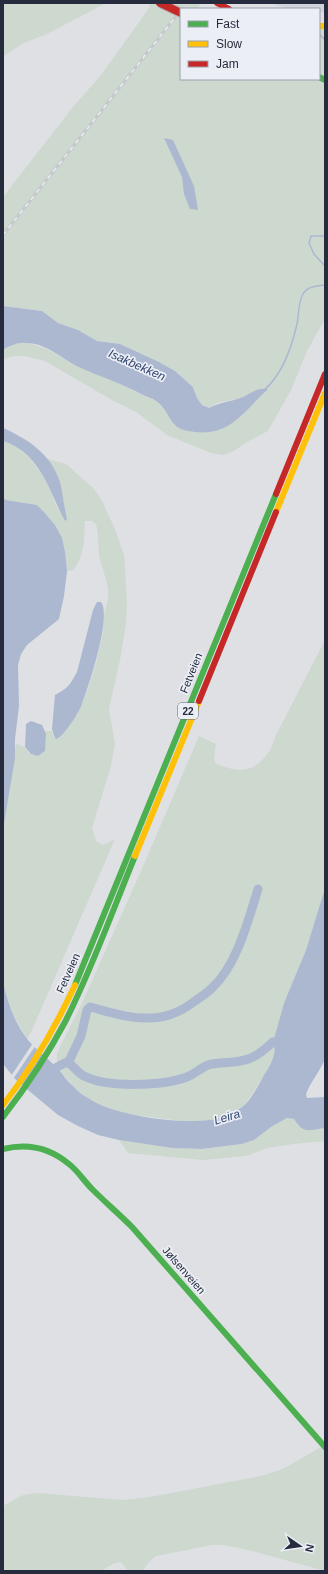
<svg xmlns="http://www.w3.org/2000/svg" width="328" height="1574" viewBox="0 0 328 1574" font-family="Arial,sans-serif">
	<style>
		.built { fill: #d0d3db }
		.green { fill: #cdd8cf }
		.water { fill: #acb8d0 }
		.pier { fill: #dfe0e4 }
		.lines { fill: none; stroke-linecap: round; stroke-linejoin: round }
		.stream { stroke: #acb8d0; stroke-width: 1.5 }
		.river { stroke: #acb8d0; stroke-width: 9 }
		.fast { stroke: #4caf50; stroke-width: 6 }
		.slow { stroke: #ffc107; stroke-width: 6 }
		.jam { stroke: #c62828; stroke-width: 6 }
		.rail-casing { stroke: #c7c8cc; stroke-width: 3 }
		.rail { stroke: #ebeef5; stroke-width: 1.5; stroke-dasharray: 4.5; stroke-linecap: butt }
		.jam-bridge-casing { stroke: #b1b3b9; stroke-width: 10; stroke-linecap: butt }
		.jam-bridge { stroke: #c62828; stroke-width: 8 }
		.labels { text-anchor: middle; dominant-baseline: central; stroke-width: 3.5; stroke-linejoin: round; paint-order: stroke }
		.shield { fill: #ebeef5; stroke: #616674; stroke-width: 1 }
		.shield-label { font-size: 10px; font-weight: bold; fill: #262b3d }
		.street-label { font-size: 11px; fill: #262b3d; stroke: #ebeef5 }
		.water-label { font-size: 12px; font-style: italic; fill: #2f4472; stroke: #ebeef5 }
	</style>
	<rect width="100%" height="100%" fill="#dfe0e4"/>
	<polygon class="built" points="270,3 325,3 325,13 319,12 319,9 288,9"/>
	<g class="green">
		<polygon points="3,3 106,3 47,34 24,43 3,56"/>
		<polygon points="150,3 201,3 197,9 181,9 181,79 319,79 319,25 325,27 325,319 307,351 291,390 268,431 247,442 234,451 223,455 211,453 167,435 136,412 112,400 45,361 24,356 13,356 3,359 3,350 15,344 25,342 47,349 79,367 100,375 156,401 167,412 175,425 230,424 242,416 267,389 263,388 240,398 217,403 209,408 202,405 197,398 193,387 175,371 159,362 120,344 97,341 78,330 58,323 42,311 3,306 3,197 73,107 101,75 142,18 149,8"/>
		<path d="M3 441C27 450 41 469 51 492 53 497 54 502 57 507 60 511 64 515 67 519L59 481 47 459 66 464 94 489 102 501 114 527 124 555 127 601 126 623 120 660 109 709 115 744 111 766 92 828 96 841 103 845 115 839 32 1030 27 1039C16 1021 7 1003 3 982V830L16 744 25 747 29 753 38 756 45 751V731H52L54 737 57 739 59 738C85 713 96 666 103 632 104 627 103 621 104 616 105 609 108 604 108 596 109 583 103 572 100 560 98 548 99 536 96 524L92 521H85C84 538 85 557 73 570L67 571 66 562 55 525 44 512 37 505 6 500 3 498Z"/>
		<path d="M325 640V888L306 950 284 1003 273 1041 275 1047 273 1058 263 1077 244 1106 225 1116 210 1120 190 1122 134 1115 110 1109 89 1099 76 1089 57 1067V1053L82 1003 141 871 199 736 216 744 214 758 215 763C237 773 253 774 268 753 272 748 274 741 276 735Z"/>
		<path d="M287 1118 294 1119C304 1135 309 1130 325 1128V1141L293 1144 268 1148 246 1156 203 1160 128 1153 119 1140 172 1148 201 1149 228 1146 242 1144 254 1140 271 1127Z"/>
		<polygon points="321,1447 325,1450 325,1571 252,1551 224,1545 212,1545 156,1556 148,1563 143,1571 128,1571 121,1562 115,1563 101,1571 3,1571 3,1506 23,1495 37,1493 122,1500 150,1497 261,1476 283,1469"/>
	</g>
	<g class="water">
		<polygon points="164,138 173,140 194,186 198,210 190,209 184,194 182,177"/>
		<path d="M3 306 42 311 58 323 78 330 97 341 120 344 159 362 175 371 193 387 197 398 202 405 209 408C221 402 229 402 240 398 249 395 258 386 268 389 245 410 231 436 195 432 188 431 180 430 175 425 168 418 167 409 156 401 152 398 147 397 143 395 123 384 101 377 81 368 63 360 47 343 26 343 18 342 10 346 3 350Z"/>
		<path d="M3 428C28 439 51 454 60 482 63 494 64 507 67 519L65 521C48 489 41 454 3 441Z"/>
		<polygon points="3,498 6,500 37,505 44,512 55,525 62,538 65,552 67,571 64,596 59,619 27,645 21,654 18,665 19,706 15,739 15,758 3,830"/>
		<path d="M97 602H101C112 616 89 686 82 704 78 714 66 733 57 739L55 738 52 729 55 695C68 688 70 685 77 672L93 610Z"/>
		<polygon points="31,721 42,725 46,734 45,751 38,756 31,754 25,747 26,724"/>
		<path d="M325 888V1059C320 1071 311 1081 306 1094L307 1098 325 1097V1128C309 1130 304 1135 294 1119L287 1118 271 1127 254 1140 242 1144 201 1149 172 1148 119 1140 98 1135 78 1126 58 1115 16 1080 3 1064V982C7 1001 15 1024 28 1040 36 1050 47 1057 56 1067 62 1072 66 1080 72 1085 76 1090 83 1095 88 1098 114 1116 178 1124 209 1120 221 1119 232 1114 242 1107 249 1103 260 1083 264 1075 270 1065 278 1053 273 1042L284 1003 306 950Z"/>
	</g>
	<polygon class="pier" points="33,1043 36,1045 13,1079 11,1076"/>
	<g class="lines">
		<g class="stream">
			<polyline points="319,34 325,40"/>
			<polyline points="325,236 311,236 309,243 314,254 325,266"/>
			<path d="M264 390C282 375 292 346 297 324 299 314 298 303 303 294 308 286 317 286 325 285"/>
		</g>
		<g class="river">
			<path d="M68 1062C73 1066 78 1073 84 1076 107 1088 163 1086 187 1077 194 1074 201 1068 208 1065 221 1061 235 1064 248 1059 257 1057 266 1048 273 1042"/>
			<path d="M48 1075 57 1067 69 1061 81 1036 87 1010 90 1007C110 1012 129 1019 150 1018 167 1018 182 1011 195 1001 201 997 207 993 212 988 237 965 248 921 258 889"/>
		</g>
		<g class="fast">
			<polyline points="319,77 325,80"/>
			<polyline points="75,985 276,494"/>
			<path d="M3 1117C26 1087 47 1056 65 1022 92 969 112 912 135 856"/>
			<path d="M3 1149C27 1143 50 1148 69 1164 78 1171 84 1181 92 1189 105 1202 119 1214 132 1227L325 1447"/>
		</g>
		<g class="slow">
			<polyline points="319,26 325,26"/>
			<polyline points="276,512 325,393"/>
			<polyline points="135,856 199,701"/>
			<path d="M3 1105C32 1068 55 1028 75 985"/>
		</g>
		<g class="jam">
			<polyline points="217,3 229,9"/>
			<polyline points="276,494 325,374"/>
			<polyline points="199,701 276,512"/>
		</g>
		<defs>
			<polyline id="rail" points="3,235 181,10"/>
		</defs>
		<use href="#rail" class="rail-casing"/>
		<use href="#rail" class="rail"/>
		<defs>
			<polyline id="jam-bridge" points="160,3 181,13"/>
		</defs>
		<use href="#jam-bridge" class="jam-bridge-casing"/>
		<use href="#jam-bridge" class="jam-bridge"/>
	</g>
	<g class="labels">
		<rect class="shield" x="178" y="703" width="20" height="16" rx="3"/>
		<g class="shield-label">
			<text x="188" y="711">22</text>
		</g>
		<g class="street-label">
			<text transform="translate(191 673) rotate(-68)">Fetveien</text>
			<text transform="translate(68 973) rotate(-66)">Fetveien</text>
			<text transform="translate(184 1270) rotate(49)">Jølsenveien</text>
		</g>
		<g class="water-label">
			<text transform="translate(137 365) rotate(24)">Isakbekken</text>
			<text transform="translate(227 1117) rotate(-17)">Leira</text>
		</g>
	</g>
	<rect width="328" height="1574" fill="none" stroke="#262b3d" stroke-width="8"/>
	<rect x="180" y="8" width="140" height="72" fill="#ebeef5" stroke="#9ca0ab"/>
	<rect x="188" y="21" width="20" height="6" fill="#4caf50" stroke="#9ca0ab"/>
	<text x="216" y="28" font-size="12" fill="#262b3d">Fast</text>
	<rect x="188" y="41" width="20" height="6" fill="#ffc107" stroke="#9ca0ab"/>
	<text x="216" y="48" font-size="12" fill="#262b3d">Slow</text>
	<rect x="188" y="61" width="20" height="6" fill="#c62828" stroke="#9ca0ab"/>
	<text x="216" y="68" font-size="12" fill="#262b3d">Jam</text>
	<g transform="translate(300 1546) rotate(103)" stroke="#ebeef5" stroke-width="3" paint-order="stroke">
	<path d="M0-3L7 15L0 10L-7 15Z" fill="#262b3d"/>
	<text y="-6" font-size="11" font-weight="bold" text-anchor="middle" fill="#262b3d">N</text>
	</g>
</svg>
